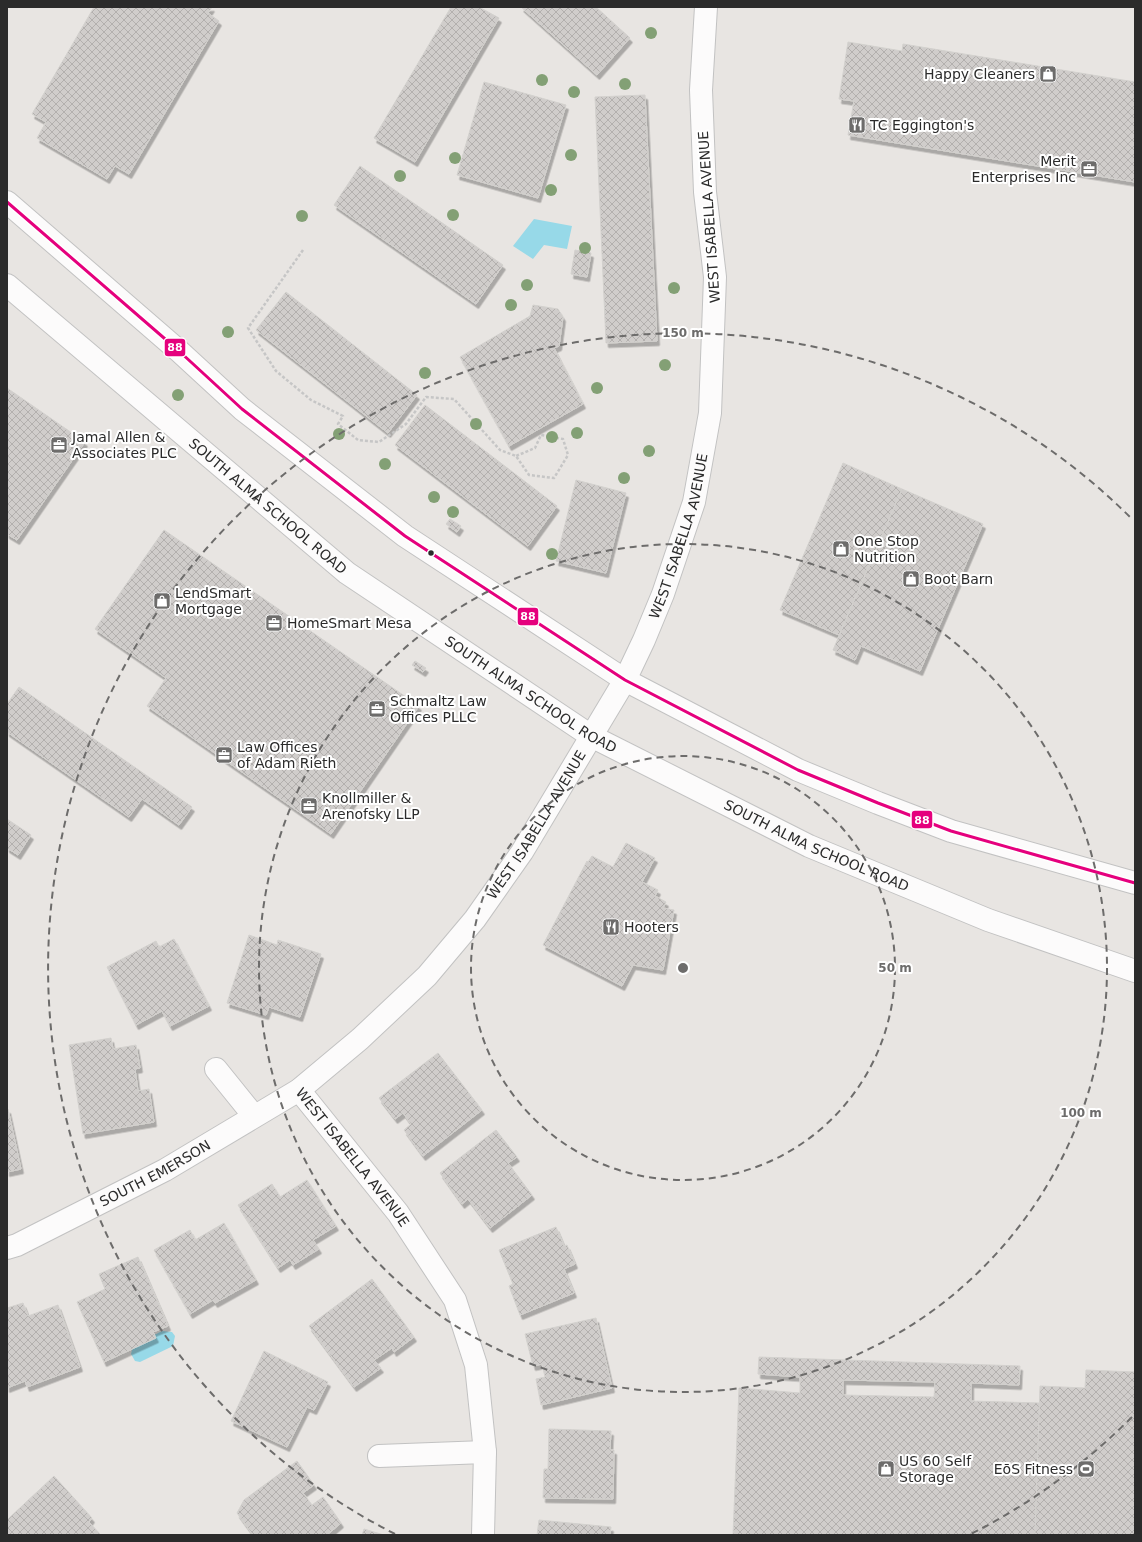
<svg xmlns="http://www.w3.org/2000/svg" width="1142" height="1542" viewBox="0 0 1142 1542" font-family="'DejaVu Sans',sans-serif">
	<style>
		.water { fill: #97d9e8 }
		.building { fill: url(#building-cross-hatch); stroke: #d3d1ce; fill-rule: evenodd; filter: url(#shadow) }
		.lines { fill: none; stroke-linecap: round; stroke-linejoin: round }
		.minor-casing { stroke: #c2c2c2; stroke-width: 24 }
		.secondary-casing { stroke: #c2c2c2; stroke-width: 24 }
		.path { stroke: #c6c6c6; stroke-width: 2.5; stroke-dasharray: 3 2; stroke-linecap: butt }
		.minor { stroke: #fcfbfb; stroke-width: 22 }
		.secondary { stroke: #fcfbfb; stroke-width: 22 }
		.bus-1-casing { stroke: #fff; stroke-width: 6 }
		.bus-1 { stroke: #e5007d; stroke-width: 3 }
		.tree { fill: #83a075 }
		.ring { fill: none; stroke: #6d6c6b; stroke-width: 2; stroke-dasharray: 7 5 }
		.bus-dot { fill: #2b2b2b; stroke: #fff; stroke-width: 1.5 }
		.labels { text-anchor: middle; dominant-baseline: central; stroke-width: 4; stroke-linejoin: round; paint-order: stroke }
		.poi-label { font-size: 14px; fill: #2b2b2b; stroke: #fff; text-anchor: start }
		.street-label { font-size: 14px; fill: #2b2b2b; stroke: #fff }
		.centre { fill: #6d6c6b; stroke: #fff; stroke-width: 2 }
		.ring-label { font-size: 12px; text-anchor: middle; font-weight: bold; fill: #6d6c6b; stroke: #fff; stroke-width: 4; stroke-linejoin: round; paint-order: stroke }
		.line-badge { stroke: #fff; stroke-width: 1.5 }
		.badge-label { font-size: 11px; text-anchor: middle; font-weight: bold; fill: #fff }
	</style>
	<defs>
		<pattern id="building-cross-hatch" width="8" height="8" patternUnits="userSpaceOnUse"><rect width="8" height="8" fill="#d0cdcb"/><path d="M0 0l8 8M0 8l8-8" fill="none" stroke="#b3b0ae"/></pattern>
		<filter id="shadow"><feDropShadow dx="2.5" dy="4.5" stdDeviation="0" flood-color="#0004"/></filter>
	</defs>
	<rect width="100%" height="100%" fill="#e8e5e2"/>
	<g class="water">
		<polygon points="534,219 572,226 567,249 544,245 533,259 513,246"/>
		<polygon points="162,1331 172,1332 175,1336 173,1346 140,1362 135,1361 131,1354 133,1346"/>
	</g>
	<g class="building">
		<polygon points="94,7 212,7 208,13 219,21 129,174 115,166 107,179 37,138 46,122 32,114"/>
		<polygon points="451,7 479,7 499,18 415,162 374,138"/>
		<polygon points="521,7 596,7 630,38 597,75"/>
		<polygon points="848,42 902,51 903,44 1135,82 1135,182 848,135 854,101 839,99"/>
		<polygon points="484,82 566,105 538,198 457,175"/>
		<polygon points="645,95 657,341 606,343 595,97"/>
		<polygon points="360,166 503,265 476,304 334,205"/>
		<polygon points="575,250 591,253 587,277 571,274"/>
		<polygon points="286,292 417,395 388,433 256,330"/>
		<polygon points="533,305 558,309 563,317 559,346 554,348 583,404 509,446 460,357 530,316"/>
		<polygon points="7,388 85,442 17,540 7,534"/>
		<polygon points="425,405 557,506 528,546 395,445"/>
		<polygon points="843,463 902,489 839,635 780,610"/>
		<polygon points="576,480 626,493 606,573 556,561"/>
		<polygon points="902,489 983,524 920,671 861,646 855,660 833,650"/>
		<polygon points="450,519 461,526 457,532 446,524"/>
		<polygon points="164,530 419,706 331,834 147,706 166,678 95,629"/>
		<polygon points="415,661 426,668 423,672 412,665"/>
		<polygon points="19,687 192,807 179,825 142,799 129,817 7,732 7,704"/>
		<polygon points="7,819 31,835 18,855 7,848"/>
		<polygon points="626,843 655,858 642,882 658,890 655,896 666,902 663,908 674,910 663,970 633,965 622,986 543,945 587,861 588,862 592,856 613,867"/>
		<polygon points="249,935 277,945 278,940 321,954 300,1017 269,1007 266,1015 227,1003"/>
		<polygon points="174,939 209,1006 170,1026 162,1011 136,1025 107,967 156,941 159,947"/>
		<polygon points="111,1038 113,1049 136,1045 140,1068 135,1069 138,1091 149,1089 154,1122 83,1134 69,1045"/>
		<polygon points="438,1053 482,1110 423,1156 404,1130 411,1124 403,1113 395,1119 379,1098"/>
		<polygon points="7,1109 8,1109 21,1169 7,1172"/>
		<polygon points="496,1130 517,1157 508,1163 532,1195 490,1228 468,1199 462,1204 440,1173"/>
		<polygon points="307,1180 336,1226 313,1240 319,1249 293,1265 290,1260 278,1268 238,1205 272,1184 280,1197"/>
		<polygon points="224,1223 256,1280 215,1303 213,1300 190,1314 154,1250 190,1230 195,1240"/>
		<polygon points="556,1227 564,1246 567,1245 575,1264 564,1269 574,1293 520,1315 509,1286 513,1284 499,1250"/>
		<polygon points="138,1257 168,1326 153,1332 156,1338 104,1362 77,1302 105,1289 99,1274"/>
		<polygon points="372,1279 414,1337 394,1352 392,1348 374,1360 381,1368 354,1387 309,1326"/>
		<polygon points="23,1303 28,1316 58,1305 80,1367 27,1387 25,1381 7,1388 7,1308"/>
		<polygon points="596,1318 612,1388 541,1405 536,1379 545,1377 542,1364 533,1366 525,1334"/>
		<polygon points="264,1351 328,1382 314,1410 307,1407 287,1447 231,1421"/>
		<path d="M759 1357 1020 1366 1019 1385 971 1383V1401L1040 1403 1035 1535H733L739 1388 800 1393V1377L758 1374ZM843 1380 935 1382 934 1397 843 1395Z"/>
		<polygon points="1086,1370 1135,1372 1135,1535 1035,1535 1040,1386 1085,1388"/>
		<polygon points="549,1429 611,1431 610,1450 614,1450 613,1499 543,1498 544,1469 548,1469"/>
		<polygon points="297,1461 314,1485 303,1493 312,1505 323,1497 341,1523 327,1535 253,1535 237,1513 244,1500"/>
		<polygon points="54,1476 92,1518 89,1522 100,1534 7,1535 7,1520"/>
		<polygon points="539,1520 611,1527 610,1535 537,1535"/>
		<polygon points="364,1529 384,1535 362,1535"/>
	</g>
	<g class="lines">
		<defs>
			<g id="minor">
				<polyline points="216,1069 254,1116"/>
				<path id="s1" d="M299 1090 398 1213 455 1300 476 1365 485 1452 483 1535"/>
				<path id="s2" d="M7 1248 17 1245 165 1170 299 1090 360 1039 427 976 475 919 522 852 625 680 644 640 663 594 694 502 710 413 715 277 705 192 701 90 706 7"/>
				<polyline points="379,1456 485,1452"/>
			</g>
			<g id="secondary">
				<polyline points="7,202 179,351 242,409 405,536 625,680 798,770 878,803 951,831 1135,883"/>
				<path id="s3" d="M7 285 347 573 591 736 809 846 988 920 1135 971"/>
			</g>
		</defs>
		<use href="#minor" class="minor-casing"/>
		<use href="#secondary" class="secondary-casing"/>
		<polyline class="path" points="303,250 248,328 276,371 311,400 343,416 338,424 358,440 379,442 406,424 426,397 454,399 500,450 516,456 529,475 554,478 568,455 563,439 541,435 535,448 516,456"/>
		<use href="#minor" class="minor"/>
		<use href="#secondary" class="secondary"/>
		<defs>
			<polyline id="bus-1" points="7,202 179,351 242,409 405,536 625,680 798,770 878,803 951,831 1135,883"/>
		</defs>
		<use href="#bus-1" class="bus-1-casing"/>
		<use href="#bus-1" class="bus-1"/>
	</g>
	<g class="tree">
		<circle cx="651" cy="33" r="6"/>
		<circle cx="542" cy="80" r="6"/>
		<circle cx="625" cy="84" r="6"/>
		<circle cx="574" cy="92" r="6"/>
		<circle cx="571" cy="155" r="6"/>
		<circle cx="455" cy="158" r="6"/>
		<circle cx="400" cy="176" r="6"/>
		<circle cx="551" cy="190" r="6"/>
		<circle cx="453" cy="215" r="6"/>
		<circle cx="302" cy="216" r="6"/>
		<circle cx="585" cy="248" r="6"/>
		<circle cx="527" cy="285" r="6"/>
		<circle cx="674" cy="288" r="6"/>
		<circle cx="511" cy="305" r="6"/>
		<circle cx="228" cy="332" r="6"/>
		<circle cx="665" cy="365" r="6"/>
		<circle cx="425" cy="373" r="6"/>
		<circle cx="597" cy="388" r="6"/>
		<circle cx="178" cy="395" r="6"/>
		<circle cx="476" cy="424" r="6"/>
		<circle cx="577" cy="433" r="6"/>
		<circle cx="339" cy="434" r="6"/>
		<circle cx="552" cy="437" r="6"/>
		<circle cx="649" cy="451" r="6"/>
		<circle cx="385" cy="464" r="6"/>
		<circle cx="624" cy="478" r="6"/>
		<circle cx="434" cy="497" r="6"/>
		<circle cx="453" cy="512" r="6"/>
		<circle cx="552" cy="554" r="6"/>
	</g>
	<g class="ring">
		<circle cx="683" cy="968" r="212"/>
		<circle cx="683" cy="968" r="424"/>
		<path d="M1132 1417A635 635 0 0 1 971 1534M395 1534A635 635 0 1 1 1132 519"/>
	</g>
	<defs>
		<symbol id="shop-square" viewBox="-11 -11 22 22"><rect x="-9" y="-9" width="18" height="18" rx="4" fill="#6d6c6b" stroke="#fff"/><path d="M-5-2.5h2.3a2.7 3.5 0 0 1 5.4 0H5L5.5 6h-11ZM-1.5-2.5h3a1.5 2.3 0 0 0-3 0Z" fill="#fff"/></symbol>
		<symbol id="restaurant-square" viewBox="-11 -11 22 22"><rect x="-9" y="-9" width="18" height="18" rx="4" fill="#6d6c6b" stroke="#fff"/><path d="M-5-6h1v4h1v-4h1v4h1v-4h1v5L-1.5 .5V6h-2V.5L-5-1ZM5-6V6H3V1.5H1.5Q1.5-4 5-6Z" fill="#fff"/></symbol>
		<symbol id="office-square" viewBox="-11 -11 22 22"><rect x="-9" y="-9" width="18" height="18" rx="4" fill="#6d6c6b" stroke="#fff"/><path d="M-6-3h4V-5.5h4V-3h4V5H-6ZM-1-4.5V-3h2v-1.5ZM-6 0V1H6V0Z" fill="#fff"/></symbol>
		<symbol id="stadium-square" viewBox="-11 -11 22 22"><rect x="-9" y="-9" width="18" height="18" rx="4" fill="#6d6c6b" stroke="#fff"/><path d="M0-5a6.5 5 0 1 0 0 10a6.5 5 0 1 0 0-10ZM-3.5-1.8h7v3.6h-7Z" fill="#fff"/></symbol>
	</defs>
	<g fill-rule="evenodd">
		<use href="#shop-square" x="1038" y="64" width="20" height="20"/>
		<use href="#restaurant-square" x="847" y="115" width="20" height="20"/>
		<use href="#office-square" x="1079" y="159" width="20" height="20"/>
		<use href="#office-square" x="49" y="435" width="20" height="20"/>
		<use href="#shop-square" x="831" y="539" width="20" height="20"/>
		<use href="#shop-square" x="901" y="569" width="20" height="20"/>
		<use href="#shop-square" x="152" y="591" width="20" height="20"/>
		<use href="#office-square" x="264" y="613" width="20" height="20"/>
		<use href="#office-square" x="367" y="699" width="20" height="20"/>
		<use href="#office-square" x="214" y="745" width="20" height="20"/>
		<use href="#office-square" x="299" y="796" width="20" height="20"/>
		<use href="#restaurant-square" x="601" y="917" width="20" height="20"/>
		<use href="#shop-square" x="876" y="1459" width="20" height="20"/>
		<use href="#stadium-square" x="1076" y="1459" width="20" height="20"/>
	</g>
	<circle class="bus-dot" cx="431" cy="553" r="3.5"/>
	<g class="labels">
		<g class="poi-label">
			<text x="1035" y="74" text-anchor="end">Happy Cleaners</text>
			<text x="870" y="125">TC Eggington's</text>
			<text x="1076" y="161" text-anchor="end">Merit<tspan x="1076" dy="16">Enterprises Inc</tspan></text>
			<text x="72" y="437">Jamal Allen &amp;<tspan x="72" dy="16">Associates PLC</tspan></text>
			<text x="854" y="541">One Stop<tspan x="854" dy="16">Nutrition</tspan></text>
			<text x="924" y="579">Boot Barn</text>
			<text x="175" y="593">LendSmart<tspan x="175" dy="16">Mortgage</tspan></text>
			<text x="287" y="623">HomeSmart Mesa</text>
			<text x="390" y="701">Schmaltz Law<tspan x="390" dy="16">Offices PLLC</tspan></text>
			<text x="237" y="747">Law Offices<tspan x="237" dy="16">of Adam Rieth</tspan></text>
			<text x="322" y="798">Knollmiller &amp;<tspan x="322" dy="16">Arenofsky LLP</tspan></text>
			<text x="624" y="927">Hooters</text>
			<text x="899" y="1461">US 60 Self<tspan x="899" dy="16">Storage</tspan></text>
			<text x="1073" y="1469" text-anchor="end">EōS Fitness</text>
		</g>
		<g class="street-label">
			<text transform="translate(709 217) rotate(-94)">WEST ISABELLA AVENUE</text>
			<text stroke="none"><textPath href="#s3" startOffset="342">SOUTH ALMA SCHOOL ROAD</textPath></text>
			<text stroke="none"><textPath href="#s2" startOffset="1015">WEST ISABELLA AVENUE</textPath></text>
			<text stroke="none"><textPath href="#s3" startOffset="666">SOUTH ALMA SCHOOL ROAD</textPath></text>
			<text stroke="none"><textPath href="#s2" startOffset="691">WEST ISABELLA AVENUE</textPath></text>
			<text stroke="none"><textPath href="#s3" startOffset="990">SOUTH ALMA SCHOOL ROAD</textPath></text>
			<text stroke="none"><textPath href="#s1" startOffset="86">WEST ISABELLA AVENUE</textPath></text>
			<text stroke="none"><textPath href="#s2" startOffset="166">SOUTH EMERSON</textPath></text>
		</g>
	</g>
	<circle cx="683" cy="968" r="6" class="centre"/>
	<g class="ring-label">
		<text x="683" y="337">150 m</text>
		<text x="895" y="972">50 m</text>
		<text x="1081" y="1117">100 m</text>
	</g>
	<g class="line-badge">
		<rect x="164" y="338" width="22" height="19" rx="4" fill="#e5007d"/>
		<rect x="517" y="607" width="22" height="19" rx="4" fill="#e5007d"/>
		<rect x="911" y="810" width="22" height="19" rx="4" fill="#e5007d"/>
	</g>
	<g class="badge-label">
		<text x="175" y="351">88</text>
		<text x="528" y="620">88</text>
		<text x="922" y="824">88</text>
	</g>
	<rect width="1142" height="1542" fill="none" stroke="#2b2b2b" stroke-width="16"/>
</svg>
